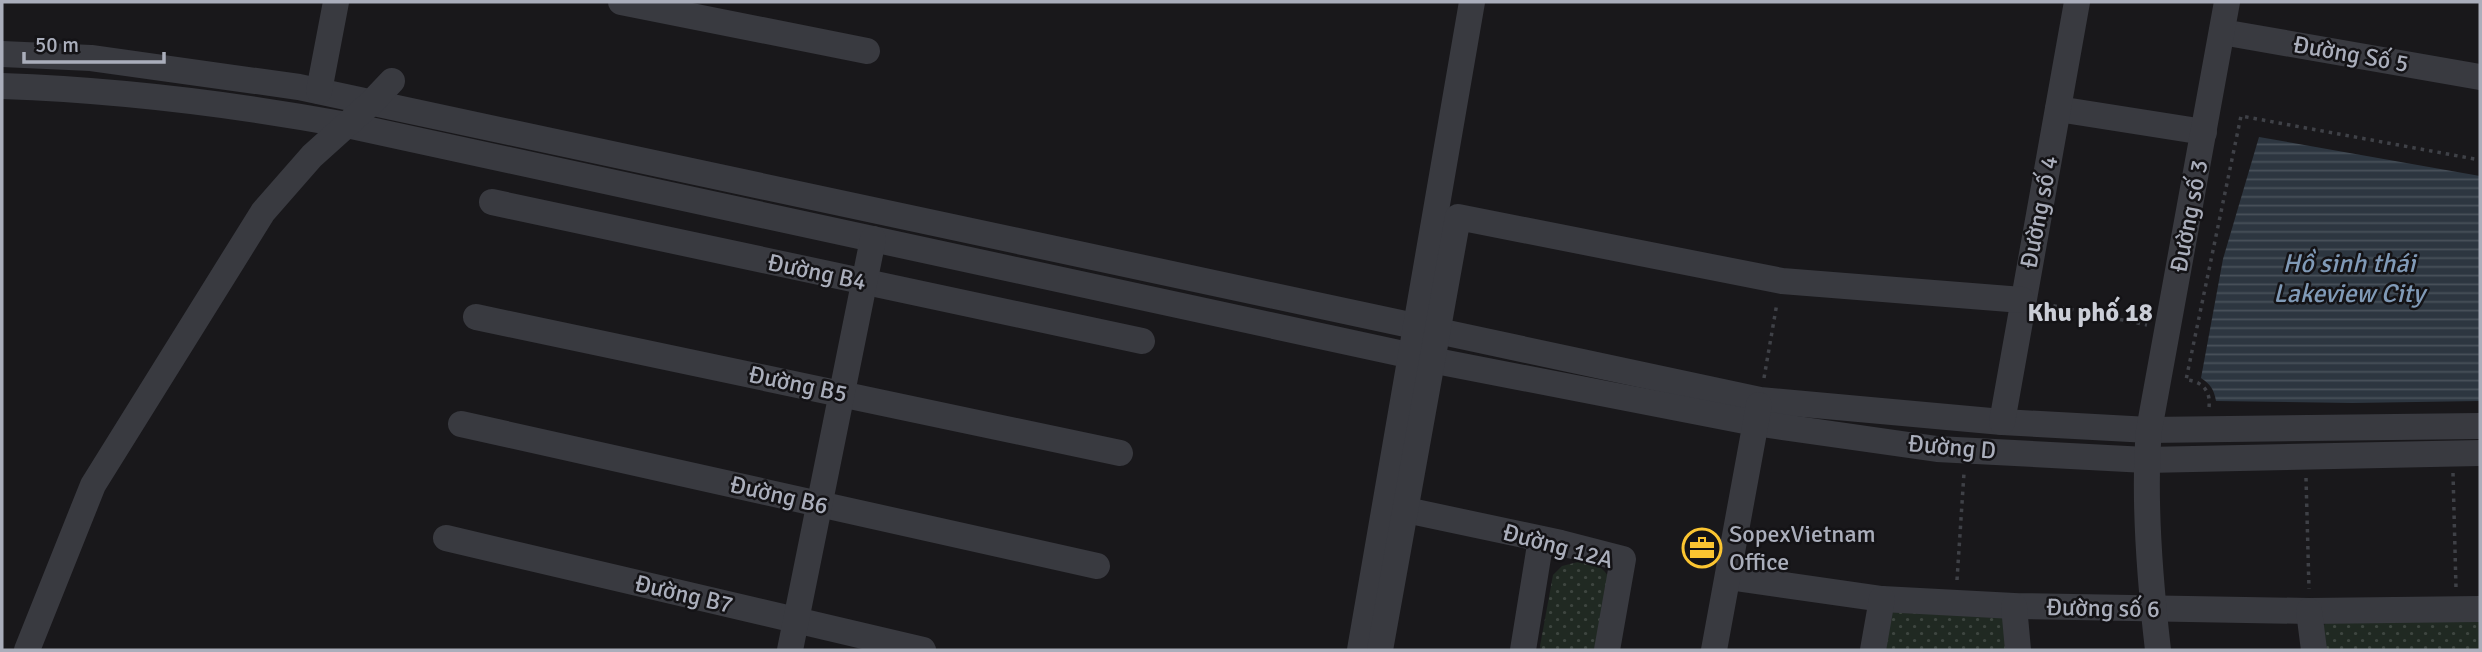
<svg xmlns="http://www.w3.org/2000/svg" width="2482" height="652" viewBox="0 0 2482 652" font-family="Signika,sans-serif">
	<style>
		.park { fill: url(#park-dots) }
		.water { fill: url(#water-rules) }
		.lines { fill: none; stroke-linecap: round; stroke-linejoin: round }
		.path { stroke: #3f4147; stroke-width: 3.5; stroke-dasharray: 3.5 5; stroke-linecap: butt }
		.minor { stroke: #393a40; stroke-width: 26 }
		.labels { text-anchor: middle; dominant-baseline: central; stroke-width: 5; stroke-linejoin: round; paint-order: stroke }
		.street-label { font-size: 24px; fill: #aaaebb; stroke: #141316 }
		.poi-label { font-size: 24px; fill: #aaaebb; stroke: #141316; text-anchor: start }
		.water-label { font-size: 26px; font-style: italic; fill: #809ab7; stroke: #141316 }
		.neighbourhood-label { font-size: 26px; font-weight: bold; fill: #cbced7; stroke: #141316 }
	</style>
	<defs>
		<pattern id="park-dots" width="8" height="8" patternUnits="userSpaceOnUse" patternTransform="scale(1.75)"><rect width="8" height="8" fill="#202922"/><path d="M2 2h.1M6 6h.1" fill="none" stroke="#3e4640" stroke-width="1.8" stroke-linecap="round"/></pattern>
		<pattern id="water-rules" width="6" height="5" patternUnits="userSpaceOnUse" patternTransform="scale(1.75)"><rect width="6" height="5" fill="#2d3640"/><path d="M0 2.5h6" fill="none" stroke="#49515a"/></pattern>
	</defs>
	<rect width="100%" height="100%" fill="#19181b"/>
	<g class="park">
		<path d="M1582 561C1596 564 1603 567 1610 579L1602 650H1541L1540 646 1553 575 1562 566Z"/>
		<polygon points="1894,610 1993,611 2005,619 2007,650 1883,650 1889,618"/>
		<polygon points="2480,620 2480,650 2323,650 2320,629 2328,621"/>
	</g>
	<path class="water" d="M2259 137 2480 176V401L2352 403 2216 401C2214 389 2210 384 2201 378L2223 259Z"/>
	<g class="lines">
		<g class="path">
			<polyline points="2045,304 2147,325"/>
			<polyline points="1764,378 1777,303"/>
			<path d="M2209 407C2211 391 2202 381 2186 380L2241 116 2480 160"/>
			<polyline points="2453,473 2456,588"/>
			<polyline points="2306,478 2309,589"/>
			<polyline points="1957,580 1964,473"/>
		</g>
		<g class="minor">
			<polyline points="621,2 867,51"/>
			<polyline points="2222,32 2480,77"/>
			<polyline points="2,54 91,58 299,87 1760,400 2002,422 2149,430 2480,426"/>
			<path d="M2 86C118 90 233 104 347 125L1431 360 1755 423 1937 449 2146 460 2480 453"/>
			<polyline points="319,91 336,2"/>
			<polyline points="2058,109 2204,132"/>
			<polyline points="492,202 1142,341"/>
			<polyline points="476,317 1120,453"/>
			<polyline points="2002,422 2077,2"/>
			<polyline points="461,424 1097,566"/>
			<polyline points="1406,510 1561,543 1623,559 1607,650"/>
			<polyline points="446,538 923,650"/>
			<polyline points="1728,577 1882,599 2014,606 2309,611 2480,609"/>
			<polyline points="2014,606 2018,650"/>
			<polyline points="2309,611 2314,650"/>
			<polyline points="27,650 93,485 263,212 312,156 372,102 392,81"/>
			<polyline points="790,650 873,239"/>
			<polyline points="1360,650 1472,2"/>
			<polyline points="1380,650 1458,217 1782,281 2022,300"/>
			<polyline points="1523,650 1541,539"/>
			<polyline points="1714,650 1759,405"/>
			<polyline points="1873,650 1882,599"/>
			<path d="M2158 650C2150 581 2143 499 2149 430L2227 2"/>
		</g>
	</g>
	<defs>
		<symbol id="office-ring" viewBox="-11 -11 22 22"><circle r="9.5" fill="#141316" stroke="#fbc531" stroke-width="1.5"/><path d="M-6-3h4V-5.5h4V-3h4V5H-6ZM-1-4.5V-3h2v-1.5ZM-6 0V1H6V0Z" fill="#fbc531"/></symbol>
	</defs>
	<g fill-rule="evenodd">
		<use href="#office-ring" x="1680" y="526" width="44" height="44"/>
	</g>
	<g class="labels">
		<g class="street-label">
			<text transform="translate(2351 54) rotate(10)">Đường Số 5</text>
			<text transform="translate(2039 212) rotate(-79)">Đường số 4</text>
			<text transform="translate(2189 216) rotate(-79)">Đường số 3</text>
			<text transform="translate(817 272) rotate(12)">Đường B4</text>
			<text transform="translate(798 384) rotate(12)">Đường B5</text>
			<text transform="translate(1952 447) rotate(5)">Đường D</text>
			<text transform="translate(779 495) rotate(13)">Đường B6</text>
			<text transform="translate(1558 546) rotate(15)">Đường 12A</text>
			<text transform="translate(684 594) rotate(13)">Đường B7</text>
			<text transform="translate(2103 608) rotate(1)">Đường số 6</text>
		</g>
		<g class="poi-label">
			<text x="1729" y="534">SopexVietnam<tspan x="1729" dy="28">Office</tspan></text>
		</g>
		<g class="water-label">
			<text x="2349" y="264">Hồ sinh thái<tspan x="2349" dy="30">Lakeview City</tspan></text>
		</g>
		<g class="neighbourhood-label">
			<text x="2090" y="313">Khu phố 18</text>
		</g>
	</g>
	<rect width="2482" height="652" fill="none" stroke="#aaaebb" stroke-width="7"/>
	<path d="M24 52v10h140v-10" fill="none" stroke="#aaaebb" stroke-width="3.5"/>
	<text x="35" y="52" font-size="21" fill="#aaaebb" stroke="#141316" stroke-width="5" paint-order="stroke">50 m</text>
</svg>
